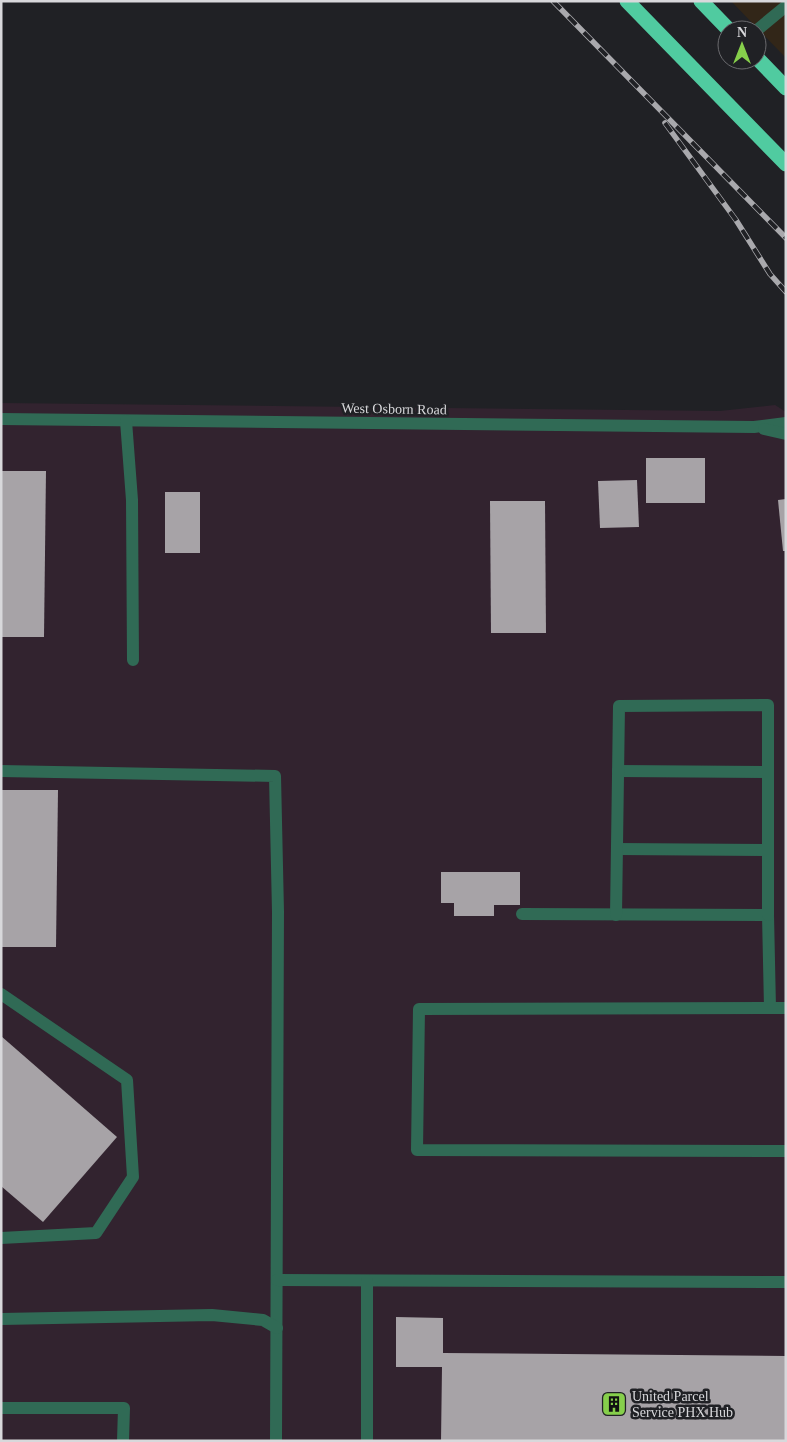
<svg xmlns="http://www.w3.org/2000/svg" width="787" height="1442" viewBox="0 0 787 1442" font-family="Georgia,serif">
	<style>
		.commercial { fill: #322618 }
		.industrial { fill: #32232f }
		.building { fill: #a7a3a7 }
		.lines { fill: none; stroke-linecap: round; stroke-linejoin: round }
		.minor { stroke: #306a55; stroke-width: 12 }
		.highway { stroke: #50cba0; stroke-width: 15 }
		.rail-casing { stroke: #a9a9ad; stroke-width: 5.5 }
		.rail { stroke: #202125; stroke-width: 4; stroke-dasharray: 11; stroke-linecap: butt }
		.labels { text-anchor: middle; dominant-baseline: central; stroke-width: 5; stroke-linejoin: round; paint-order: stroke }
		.street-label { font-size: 14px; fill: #d8d8db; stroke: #202125 }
		.poi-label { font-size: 14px; fill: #d8d8db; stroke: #202125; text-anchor: start }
	</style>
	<rect width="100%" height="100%" fill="#202125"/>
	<polygon class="commercial" points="731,1 786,1 786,58"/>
	<polygon class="industrial" points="1,403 720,411 775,405 786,412 786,1441 1,1441"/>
	<g class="building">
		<rect x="646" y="458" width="59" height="45"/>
		<polygon points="1,471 46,471 44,637 1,637"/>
		<polygon points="637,480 639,527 600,528 598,481"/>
		<rect x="165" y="492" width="35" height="61"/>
		<polygon points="786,499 786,551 783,551 778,500"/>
		<polygon points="490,501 545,501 546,633 491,633"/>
		<polygon points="1,790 58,790 56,947 1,947"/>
		<polygon points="441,872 520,872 520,905 494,905 494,916 454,916 454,903 441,903"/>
		<polygon points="1,1036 117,1137 43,1222 1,1186"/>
		<polygon points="396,1317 443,1318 443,1353 786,1356 786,1441 441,1441 442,1367 396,1367"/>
	</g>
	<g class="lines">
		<g class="minor">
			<polyline points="757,30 786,6"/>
			<polyline points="1,419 754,427 786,423"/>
			<polyline points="126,421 132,500 133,660"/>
			<polyline points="764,429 786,434"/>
			<polyline points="1,771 275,776 278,912 276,1441"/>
			<polyline points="618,771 768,772"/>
			<polyline points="617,849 768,850"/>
			<polyline points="522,914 768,915 770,1008"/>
			<polyline points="616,915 619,706 768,705 768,915"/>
			<polyline points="1,994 127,1080 133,1177 96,1233 1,1238"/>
			<polyline points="786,1008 419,1009 417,1150 786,1151"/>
			<polyline points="277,1280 786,1282"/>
			<polyline points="1,1319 212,1315 263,1320 277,1328"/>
			<polyline points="1,1408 124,1408 123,1441"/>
			<polyline points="367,1441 367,1281"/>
		</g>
		<g class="highway">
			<polyline points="627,1 786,164"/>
			<polyline points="701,1 729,30"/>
			<polyline points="757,58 786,88"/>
		</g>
		<defs>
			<g id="rail">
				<polyline points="553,1 786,238"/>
				<polyline points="665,123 736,220 770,274 786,292"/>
			</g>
		</defs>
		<use href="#rail" class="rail-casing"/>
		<use href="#rail" class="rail"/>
	</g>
	<defs>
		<symbol id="building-square" viewBox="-11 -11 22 22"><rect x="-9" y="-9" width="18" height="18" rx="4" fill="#86cf4b" stroke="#202125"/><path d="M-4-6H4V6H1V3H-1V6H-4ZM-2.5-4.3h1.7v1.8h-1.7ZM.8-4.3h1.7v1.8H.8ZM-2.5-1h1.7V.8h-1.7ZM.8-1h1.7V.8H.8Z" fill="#111"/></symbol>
	</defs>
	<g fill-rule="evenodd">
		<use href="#building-square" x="600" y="1390" width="28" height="28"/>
	</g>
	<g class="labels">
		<g class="street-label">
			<text transform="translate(394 409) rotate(1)">West Osborn Road</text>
		</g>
		<g class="poi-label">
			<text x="632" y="1396">United Parcel<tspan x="632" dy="16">Service PHX Hub</tspan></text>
		</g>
	</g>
	<rect width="787" height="1442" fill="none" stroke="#d8d8db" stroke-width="5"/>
	<g transform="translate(742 45)"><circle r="24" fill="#202125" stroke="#6a6a6e"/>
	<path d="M0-4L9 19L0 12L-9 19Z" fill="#86cf4b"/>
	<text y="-8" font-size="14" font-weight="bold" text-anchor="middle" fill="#d8d8db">N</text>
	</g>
</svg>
